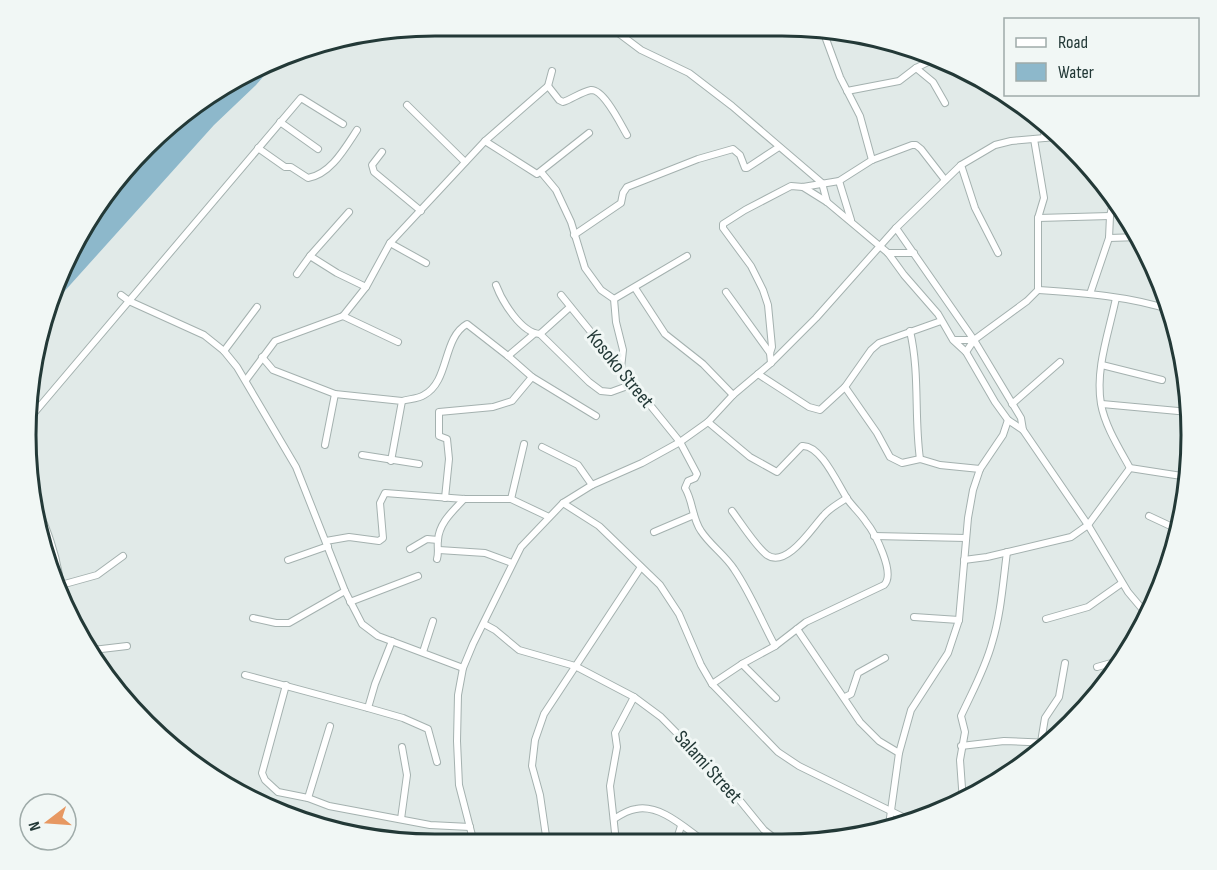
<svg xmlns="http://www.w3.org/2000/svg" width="1217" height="870" viewBox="0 0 1217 870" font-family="'Sofia Sans Condensed',sans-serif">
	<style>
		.water { fill: #8db8cb }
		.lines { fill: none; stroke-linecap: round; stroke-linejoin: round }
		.minor-casing { stroke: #a4b1af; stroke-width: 8 }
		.minor { stroke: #fff; stroke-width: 6 }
		.labels { text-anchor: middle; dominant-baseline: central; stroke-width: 6; stroke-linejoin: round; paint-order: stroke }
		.street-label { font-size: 20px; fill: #233937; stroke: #f1f7f5 }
		.rim { fill: none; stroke: #233937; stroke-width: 3 }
	</style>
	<rect width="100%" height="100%" fill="#e1eae8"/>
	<polygon class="water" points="274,64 256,85 214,125 53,304 68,254 127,165 208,94"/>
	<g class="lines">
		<defs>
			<g id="minor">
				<polyline points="613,29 641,50 689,73 732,106 822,183 827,202"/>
				<polyline points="826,39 840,77 860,116 872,160"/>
				<polyline points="916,68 933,82 945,103"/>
				<path d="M548 86 559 100 563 102C572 99 581 92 591 90 604 89 621 125 627 135"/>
				<polyline points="847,91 899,81 916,68 932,60"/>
				<polyline points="407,105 465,162"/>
				<polyline points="280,122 318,149"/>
				<polyline points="1043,127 1045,138"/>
				<polyline points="485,141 537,174 589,133"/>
				<path d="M258 148 285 167H291L308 178C331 174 345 148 357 130"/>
				<polyline points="382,152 372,165 374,172 421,211"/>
				<polyline points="961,165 975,208 998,253"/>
				<polyline points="541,172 556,190 571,222 585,268 601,290 614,299 616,322 623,350 621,368"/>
				<polyline points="839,181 851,220"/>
				<polyline points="803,187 827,202 888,253 904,275 938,314 953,340 966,352 995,402 1008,420 1023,430"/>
				<polyline points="1038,218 1110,216"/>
				<polyline points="896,228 974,340 1021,418 1023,430 1088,525 1128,592 1149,617"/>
				<polyline points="574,235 621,203 623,193 627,187 698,159 733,149 740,155 745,168 747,168 779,147"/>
				<polyline points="1109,238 1140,237"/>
				<polyline points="390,243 426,263"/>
				<polyline points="888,253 914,253"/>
				<polyline points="310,256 337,273 366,287"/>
				<polyline points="297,274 310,256 349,212"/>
				<path d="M496 285C502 301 521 333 540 334L589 382 601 391 611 392 633 384"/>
				<polyline points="635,288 665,334 703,364 733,395"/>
				<path d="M1038 290C1083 293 1129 296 1171 310"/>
				<polyline points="726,292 770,353"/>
				<polyline points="1090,294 1109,238 1110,216 1114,199"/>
				<polyline points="121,295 129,301 204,335 224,351 237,367 296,467 345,591 362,624 378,636 463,668"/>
				<path d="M561 295 680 442 697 474 695 478 688 481 685 488C693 501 692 518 701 531 710 545 725 555 734 569 751 594 761 620 775 646"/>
				<path d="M1116 298C1109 332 1095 369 1101 404 1105 426 1119 448 1130 468L1188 477"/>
				<polyline points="614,299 687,256"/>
				<polyline points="343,316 398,342"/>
				<path d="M910 331C920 374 914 416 920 459"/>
				<polyline points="540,334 570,307"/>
				<polyline points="954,340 974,340 966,352"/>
				<polyline points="974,340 1027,301 1038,290 1038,218 1044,198 1034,139"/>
				<polyline points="224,351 257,307"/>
				<polyline points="508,356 534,334"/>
				<polyline points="262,357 273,370 335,394 402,401 391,461"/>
				<polyline points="771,363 770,353 772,347 768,305 763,290 751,266 723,228 723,224 745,210 791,186 803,187 839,181 872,160 912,145 916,145 921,149 945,180"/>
				<polyline points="1102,365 1162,380"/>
				<polyline points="758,374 809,407 820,410 845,387 871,350 879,343 941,321"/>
				<polyline points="246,380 275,341 343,316 366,287 390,243 485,141 548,86 552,71"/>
				<polyline points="845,387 877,433 890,457 902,463 920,459 940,465 980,469"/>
				<path d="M402 401C408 399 418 399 424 395 450 381 442 338 467 324L508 356 532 377"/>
				<polyline points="1012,404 1060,362"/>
				<polyline points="1102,404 1189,412"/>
				<polyline points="29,419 301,98 343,124"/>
				<path d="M708 422 750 457 777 472 802 446C821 444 839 487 848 500 854 508 861 514 866 522 875 533 896 574 884 585L806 622 775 646 742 664 712 684"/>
				<polyline points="325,445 335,394"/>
				<polyline points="542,447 578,465 592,485"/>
				<polyline points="362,455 419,464"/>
				<path d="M29 490C45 523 61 561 61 599"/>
				<polyline points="445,498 449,459 447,439 439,436 439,412 493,407 512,401 532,377 596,416"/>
				<polyline points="511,499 524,444"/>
				<polyline points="563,503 599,526 660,585 679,614 701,665 712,684 778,752 799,766 907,819"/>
				<path d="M732 511C741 523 756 547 767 555 787 569 813 526 824 515 830 508 839 503 847 498"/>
				<polyline points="1149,516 1179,530"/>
				<polyline points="654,532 694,515"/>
				<polyline points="874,536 966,538"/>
				<polyline points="326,541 349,537 379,541 383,538 380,503 385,493 464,499 511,499 549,517"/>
				<polyline points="410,549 427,539 438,540"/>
				<polyline points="439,550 485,553 512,563"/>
				<path d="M437 559C439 552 437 547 438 540 439 523 453 511 464 499"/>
				<polyline points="288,560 328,546"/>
				<polyline points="964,560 987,557 1071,537 1088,525 1130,468"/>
				<polyline points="61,585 97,575 123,556"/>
				<polyline points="350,602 418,576"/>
				<polyline points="914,617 959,620"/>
				<polyline points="253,618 276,623 289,623 345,591"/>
				<polyline points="1046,619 1088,607 1122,583"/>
				<polyline points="484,624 495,630 519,650 575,666 634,697 661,717 724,781 764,830 778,841"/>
				<polyline points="797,629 860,722 879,741 899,753"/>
				<polyline points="93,650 127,646"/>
				<polyline points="423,652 433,621"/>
				<polyline points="742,664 776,698"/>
				<polyline points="1097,667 1122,660"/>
				<polyline points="245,675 368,708 375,684 392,641"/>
				<polyline points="286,685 262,773 265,780 278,792 308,798 329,806 430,825 470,827"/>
				<polyline points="845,697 851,694 858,673 885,658"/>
				<polyline points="368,708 403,718 428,729 437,762"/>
				<polyline points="1041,742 1045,718 1059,697 1065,663"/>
				<polyline points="961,746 1004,741 1052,743"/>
				<polyline points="308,798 330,726"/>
				<path d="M963 802 960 760 965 732 961 716C972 692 985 669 992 643 1001 614 1003 582 1007 552"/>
				<polyline points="401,819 407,775 402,747"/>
				<path d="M614 819C620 815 628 810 636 809 661 804 686 829 705 842"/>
				<polyline points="889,825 899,753 911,710 948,653 959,620 968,518 973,490 980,469 1003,435 1008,420"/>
				<polyline points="616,842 610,786 617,747 615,733 634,697"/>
				<polyline points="676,842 681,826"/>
				<polyline points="474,843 459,785 457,741 458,695 463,668 473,644 521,547 563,503 592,485 642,463 680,442 708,422 733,395 771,363 816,318 896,228 961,165 995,145 1011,141 1056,137"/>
				<polyline points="547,843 540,795 532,766 535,740 544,714 641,567"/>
			</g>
		</defs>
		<use href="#minor" class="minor-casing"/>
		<use href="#minor" class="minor"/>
	</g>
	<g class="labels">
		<g class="street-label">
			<text transform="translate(620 369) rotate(51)">Kosoko Street</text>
			<text transform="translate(708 767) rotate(48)">Salami Street</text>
		</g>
	</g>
	<path d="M0 0H1217V870H0ZM435 36H782A399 399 0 0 1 1181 435V435A399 399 0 0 1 782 834H435A399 399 0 0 1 36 435V435A399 399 0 0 1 435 36Z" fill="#f1f7f5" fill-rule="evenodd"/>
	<path class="rim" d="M435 36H782A399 399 0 0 1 1181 435V435A399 399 0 0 1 782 834H435A399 399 0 0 1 36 435V435A399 399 0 0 1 435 36Z"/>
	<rect x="1004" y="18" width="195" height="78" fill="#f1f7f5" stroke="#9faba9" stroke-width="1.5"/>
	<rect x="1016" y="38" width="30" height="9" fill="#ffffff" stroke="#9faba9" stroke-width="1.5"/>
	<text x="1058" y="48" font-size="18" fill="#233937">Road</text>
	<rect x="1016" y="63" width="30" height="18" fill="#8db8cb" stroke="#9faba9" stroke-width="1.5"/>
	<text x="1058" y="78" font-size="18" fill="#233937">Water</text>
	<g transform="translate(48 822) rotate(253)"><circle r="28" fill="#f1f7f5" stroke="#9faba9" stroke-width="1.5"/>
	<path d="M0-4.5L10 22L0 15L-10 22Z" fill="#e79862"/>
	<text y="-9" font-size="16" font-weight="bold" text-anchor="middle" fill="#233937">N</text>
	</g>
</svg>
